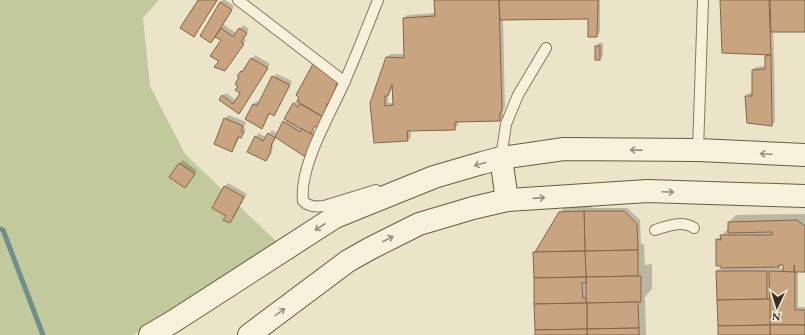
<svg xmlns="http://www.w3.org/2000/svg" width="805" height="335" viewBox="0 0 805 335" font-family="Spectral,serif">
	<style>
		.green { fill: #c2ca9d }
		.shadow { fill: #0003; fill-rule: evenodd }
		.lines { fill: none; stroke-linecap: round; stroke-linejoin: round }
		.stream { stroke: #708f8a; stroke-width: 5 }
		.building { fill: #c8a481; stroke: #866446; fill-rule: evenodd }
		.lane-casing { stroke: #88775e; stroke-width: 12 }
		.secondary-casing { stroke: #6a5941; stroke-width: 24 }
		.lane { stroke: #f7f1dc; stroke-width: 10 }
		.secondary { stroke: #f7f1dc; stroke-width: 22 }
		.oneway { stroke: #98907e }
	</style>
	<rect width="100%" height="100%" fill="#ece4c9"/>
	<polygon class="green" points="0,0 159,0 143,18 150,86 185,154 277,242 133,335 0,335"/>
	<g class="shadow">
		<polygon points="199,0 218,0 194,36"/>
		<polygon points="223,0 225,0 234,6 223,24 236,33 243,25 249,29 244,38 246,40 225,70 220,61 222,40 216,36 211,42 220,2"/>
		<path d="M435 0H600V32L597 36 589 18 503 19 505 108 503 110V117L500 120 458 121V125L455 129 411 130V137L408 140 375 142 387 57 391 54H405L404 18 407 15 436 13ZM393 85 394 103H388V94L391 91Z"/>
		<polygon points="721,0 805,0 805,31 773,31 774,50 772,53 774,52 775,122 772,125 748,122 746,96 749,93 753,93 753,70 756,67 766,66 766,56 768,54"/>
		<polygon points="599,43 603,43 603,56 600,59 596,46"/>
		<polygon points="255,55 270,64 239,113 223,96 226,93 237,101 242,93 239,86 241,77 239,75"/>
		<polygon points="277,74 292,81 277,111 274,115 270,113 265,124 261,128 253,104 257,101 260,103 273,77"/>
		<polygon points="341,78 334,95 329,101 332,103 327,113 313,130 318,133 310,153 276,137 272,147 273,148 269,157 266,160 256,137 259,133 267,138 272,130 278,134 287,119 293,104 297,100"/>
		<polygon points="229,115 246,122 244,128 246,129 244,133 240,136 235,147 232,151 215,143 225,118"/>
		<polygon points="183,160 197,171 185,187 179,164"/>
		<polygon points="228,183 247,194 233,219 229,222 227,215 225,187"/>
		<polygon points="567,205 591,205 591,208 627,208 640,220 641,244 644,244 645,265 652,264 652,289 645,297 646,335 536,335 534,252 539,247 560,212"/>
		<path d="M805 214V271H798V307H805V335H719L717 271 723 265 717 240 728 229 729 222 736 215ZM780 264H784V269L780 268Z"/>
	</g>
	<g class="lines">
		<polyline class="stream" points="0,229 3,230 43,335"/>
	</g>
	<g class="building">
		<polygon points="198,0 217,0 194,37 180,28"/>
		<path d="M434 0H499L502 112H500V121L455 122V130L407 131 408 141 374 143 370 103 386 57 404 58 403 18 435 16ZM392 84 393 105 385 106V96H388Z"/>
		<polygon points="499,0 598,0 597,37 588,37 588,19 500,20"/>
		<polygon points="720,0 769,0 771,55 722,53"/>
		<polygon points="770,0 805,0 805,32 771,32"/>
		<polygon points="220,2 232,10 211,43 200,36"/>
		<polygon points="221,28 233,37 239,28 247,33 241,42 244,44 225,71 214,67 219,61 210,56 221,40 215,37"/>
		<rect x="595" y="46" width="5" height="14"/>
		<polygon points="771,55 772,126 747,123 745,96 752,96 752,70 765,69 765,56"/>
		<polygon points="251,58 268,68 239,114 219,100 222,95 233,104 240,93 235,90 238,86 235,84 239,77 237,76 241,71 242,72"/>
		<polygon points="314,62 338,81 331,100 326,105 329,107 323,117 298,102 299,101 297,100 299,98 296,95"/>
		<polygon points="272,76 290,85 274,116 269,113 262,129 245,119 253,104 257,106"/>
		<polygon points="293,103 298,107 300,104 323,117 319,128 315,126 310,134 284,119"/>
		<polygon points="224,118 243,126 241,131 244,132 241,138 238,137 232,152 214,144"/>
		<polygon points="283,121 300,132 302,129 315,136 307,158 275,137"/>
		<polygon points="268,133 275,138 271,145 272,146 270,151 271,152 266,161 247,152 255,136 263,141"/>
		<polygon points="179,163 195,174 185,188 169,177"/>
		<polygon points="224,186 244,197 230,223 223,220 226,216 212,208"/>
		<polygon points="584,211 624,211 637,224 638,250 585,251"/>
		<polygon points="584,211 585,251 535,252 559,212"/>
		<polygon points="797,220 805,226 805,272 795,272 794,265 794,272 783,272 783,265 779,265 779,267 721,268 721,266 716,266 716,239 721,240 720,235 772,235 772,232 728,233 728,222"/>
		<polygon points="638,250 638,276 586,277 585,251"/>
		<polygon points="585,251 586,277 534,278 533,252"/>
		<polygon points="716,271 767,271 767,299 717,300"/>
		<polygon points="769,271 795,272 795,310 805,310 805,325 770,325"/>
		<polygon points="638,276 641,276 641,302 586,303 586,277"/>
		<polygon points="586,277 586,283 582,283 583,298 586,298 586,303 534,304 534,278"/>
		<polygon points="770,299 770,325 718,326 717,300"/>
		<polygon points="638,302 639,328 587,329 587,303"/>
		<polygon points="587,303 587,329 535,330 534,304"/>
		<rect x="770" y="325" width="35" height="10"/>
		<polygon points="770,325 770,335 718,335 718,326"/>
		<polygon points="639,328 639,335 587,335 587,329"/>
		<polygon points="587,329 587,335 535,335 535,330"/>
	</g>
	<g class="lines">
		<defs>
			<g id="lane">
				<polyline points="238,0 345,82"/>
				<polyline points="698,150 703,0"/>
				<polyline points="501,158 506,124 518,95 546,48"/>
				<path d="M376 190 324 206C316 207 309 207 303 201 299 166 330 115 344 83 356 56 367 28 378 0"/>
				<path d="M655 230C668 226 682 220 694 228"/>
			</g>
			<g id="secondary">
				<polyline points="501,158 507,200"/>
				<polyline points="150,335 174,321 335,217 434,177 482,163 501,158 564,149 698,150 805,155"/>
				<polyline points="249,335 348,261 371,248 419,224 473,208 507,200 648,191 805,196"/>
			</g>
		</defs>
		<use href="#lane" class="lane-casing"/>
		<use href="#secondary" class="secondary-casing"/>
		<use href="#lane" class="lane"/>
		<use href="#secondary" class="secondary"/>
	</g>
	<defs><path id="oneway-shaft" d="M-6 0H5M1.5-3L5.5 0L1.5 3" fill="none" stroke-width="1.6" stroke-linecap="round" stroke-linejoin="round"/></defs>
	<g class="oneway">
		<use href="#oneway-shaft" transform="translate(636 150) rotate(-179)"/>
		<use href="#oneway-shaft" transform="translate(766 154) rotate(-177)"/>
		<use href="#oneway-shaft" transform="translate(480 164) rotate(165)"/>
		<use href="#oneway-shaft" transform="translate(668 192) rotate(2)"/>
		<use href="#oneway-shaft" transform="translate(539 198) rotate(-4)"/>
		<use href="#oneway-shaft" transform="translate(320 227) rotate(147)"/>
		<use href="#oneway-shaft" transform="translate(388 239) rotate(-27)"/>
		<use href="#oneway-shaft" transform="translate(280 312) rotate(-36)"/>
	</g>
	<g transform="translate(777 307) rotate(184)" stroke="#f4eed8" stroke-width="3" paint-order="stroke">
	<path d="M0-3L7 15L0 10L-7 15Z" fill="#392e21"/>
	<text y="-6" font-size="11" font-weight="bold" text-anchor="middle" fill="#392e21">N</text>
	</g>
</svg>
